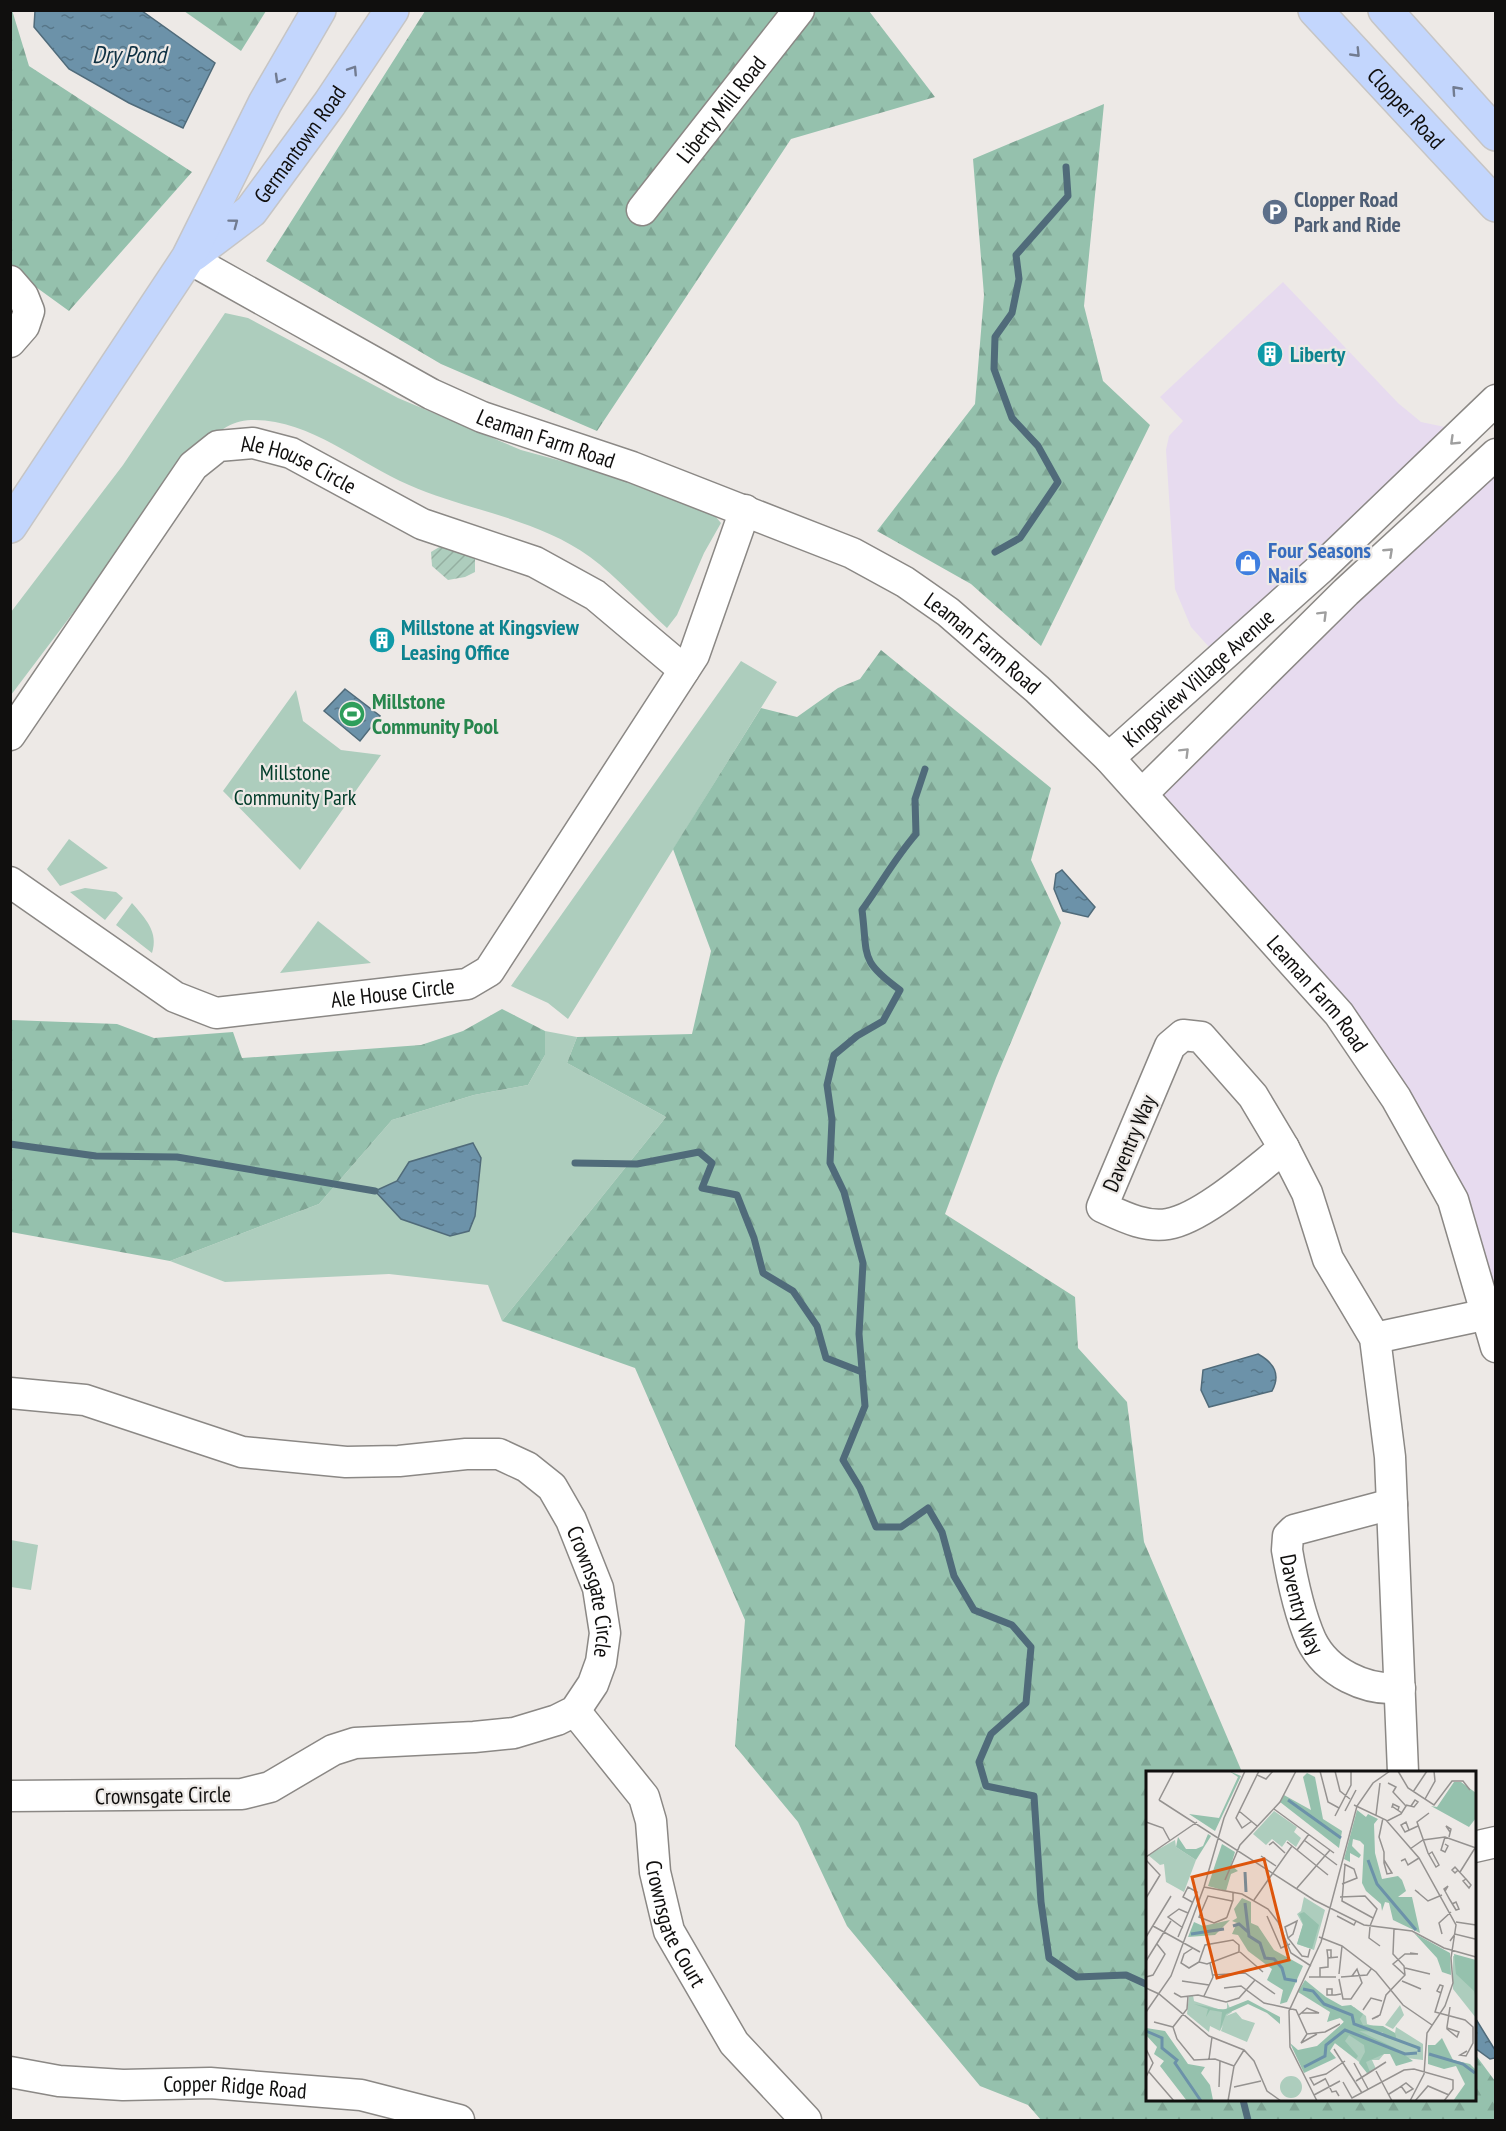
<svg xmlns="http://www.w3.org/2000/svg" width="1506" height="2131" viewBox="0 0 1506 2131" font-family="'PT Sans Narrow',sans-serif">
	<style>
		.commercial { fill: #e7dbef }
		.green { fill: #adcdbd }
		.forest { fill: url(#forest-firs) }
		.garden { fill: url(#garden-furrows) }
		.water { fill: url(#water-ripples); stroke: #506b7a; stroke-width: 1.5 }
		.lines { fill: none; stroke-linecap: round; stroke-linejoin: round }
		.stream { stroke: #506b7a; stroke-width: 7 }
		.minor-casing { stroke: #8b8885; stroke-width: 33 }
		.major-casing { stroke: #c6c5c5; stroke-width: 36 }
		.minor { stroke: #fff; stroke-width: 30 }
		.major { stroke: #c3d6fd; stroke-width: 33 }
		.oneway { stroke: #727c91 }
		.oneway2 { stroke: #9f9f9f }
		.labels { text-anchor: middle; dominant-baseline: central; stroke-width: 4.5; stroke-linejoin: round; paint-order: stroke }
		.street-label { font-size: 22px; fill: #100f0e; stroke: #ede9e6 }
		.service-label { font-size: 22px; font-weight: bold; fill: #4e5e75; stroke: #ede9e6; text-anchor: start }
		.culture-label { font-size: 22px; font-weight: bold; fill: #0d838f; stroke: #ede9e6; text-anchor: start }
		.shop-label { font-size: 22px; font-weight: bold; fill: #366cbe; stroke: #ede9e6; text-anchor: start }
		.leisure-label { font-size: 22px; font-weight: bold; fill: #27864d; stroke: #ede9e6; text-anchor: start }
		.park-label { font-size: 22px; fill: #003c29; stroke: #ede9e6 }
		.water-label { font-size: 24px; font-style: italic; fill: #0f3143; stroke: #ede9e6 }
		.inset-river { fill: none; stroke: #6c92a9; stroke-width: 3 }
		.inset-road { fill: none; stroke: #959290; stroke-width: 1.5 }
		.view { fill: #dd550c; fill-opacity: 0.15; stroke: #dd550c; stroke-width: 3 }
		.inset-edge { fill: none; stroke: #100f0e; stroke-width: 3 }
	</style>
	<defs>
		<pattern id="forest-firs" width="22" height="20" patternUnits="userSpaceOnUse" patternTransform="scale(1.5)"><rect width="22" height="20" fill="#95c1ad"/><path d="M5 1l3.5 6h-7zM16 11l3.5 6h-7z" fill="#7fa594"/></pattern>
		<pattern id="garden-furrows" width="10" height="10" patternUnits="userSpaceOnUse" patternTransform="scale(1.5)"><rect width="10" height="10" fill="#adcdbd"/><path d="M-1 1l2-2M0 10L10 0M9 11l2-2" fill="none" stroke="#94afa1"/></pattern>
		<pattern id="water-ripples" width="26" height="14" patternUnits="userSpaceOnUse" patternTransform="scale(1.5)"><rect width="26" height="14" fill="#6c92a9"/><path d="M2 4q2-2 4 0t4 0M15 11q2-2 4 0t4 0" fill="none" stroke="#577688"/></pattern>
	</defs>
	<rect width="100%" height="100%" fill="#ede9e6"/>
	<g class="commercial">
		<polygon points="1283,282 1398,403 1421,422 1464,431 1219,658 1191,627 1175,589 1166,450 1169,436 1183,421 1160,397"/>
		<polygon points="1495,454 1495,1312 1396,1098 1143,793"/>
	</g>
	<g class="green">
		<path d="M225 313 248 318 398 398 521 450 609 474 710 510 721 523 704 553 677 615 667 628C642 605 617 577 590 557 537 518 468 511 409 485 358 463 308 418 251 420 231 420 214 435 199 446L11 695V612L123 465Z"/>
		<polygon points="741,661 777,682 568,1019 548,1003 511,986"/>
		<polygon points="296,690 303,721 341,750 381,755 300,870 223,791"/>
		<polygon points="69,839 108,868 60,886 47,869"/>
		<polygon points="85,888 116,892 123,898 105,920 70,892"/>
		<path d="M132 903C145 918 159 932 152 953L116 925Z"/>
		<polygon points="318,921 371,963 280,973"/>
		<polygon points="545,1031 577,1037 567,1063 666,1117 502,1321 488,1285 389,1274 225,1282 170,1261 319,1204 392,1120 474,1095 528,1085 545,1055"/>
		<polygon points="11,1540 38,1545 31,1590 11,1587"/>
	</g>
	<g class="forest">
		<polygon points="12,10 29,66 192,172 69,311 11,269"/>
		<polygon points="184,11 266,11 241,51"/>
		<polygon points="425,11 869,11 935,97 791,139 597,431 441,364 266,261"/>
		<polygon points="1104,104 1084,306 1103,381 1150,425 1041,646 971,584 877,531 975,404 984,295 973,159"/>
		<polygon points="881,650 1051,788 1031,860 1061,923 996,1078 945,1214 1075,1297 1078,1348 1127,1402 1144,1542 1242,1772 1148,1772 1148,2100 1474,2100 1475,2054 1495,2081 1495,2120 1041,2120 1028,2105 980,2086 847,1926 798,1822 735,1746 745,1620 635,1368 502,1321 666,1117 567,1063 577,1037 692,1034 711,951 673,849 761,708 797,717 838,688 860,679"/>
		<polygon points="502,1009 545,1031 545,1055 528,1085 474,1095 392,1120 319,1204 170,1261 11,1232 11,1020 117,1024 154,1038 233,1032 242,1058 421,1045 463,1031"/>
	</g>
	<polygon class="garden" points="441,546 475,557 475,572 465,577 448,580 432,566 431,552"/>
	<g class="water">
		<polygon points="35,11 142,11 215,63 183,128 129,103 69,69 34,27"/>
		<polygon points="345,689 380,716 360,741 324,711"/>
		<polygon points="1062,870 1095,907 1088,917 1063,911 1054,889 1056,874"/>
		<polygon points="473,1143 481,1158 475,1216 469,1231 450,1236 401,1219 375,1191 397,1181 409,1162"/>
		<path d="M1258 1354C1274 1363 1281 1374 1272 1391L1209 1407 1201 1390 1203 1370Z"/>
		<polygon points="1474,2016 1495,2050 1495,2058 1490,2059 1475,2048"/>
	</g>
	<g class="lines">
		<g class="stream">
			<polyline points="995,552 1020,538 1058,482 1038,446 1012,418 994,369 995,337 1012,313 1019,279 1016,255 1068,196 1066,167"/>
			<path d="M925 769 915 799 916 834C895 858 881 884 862 910 868 957 859 960 900 990L883 1021 857 1036 834 1055 827 1085 832 1120 830 1163 844 1192 863 1263 859 1334 865 1406 843 1460 860 1488 876 1527H901L928 1508 942 1532 954 1576 974 1610 1012 1625 1031 1647 1026 1703 991 1734 979 1762 986 1786 1034 1796 1041 1902 1049 1958 1077 1977 1126 1975 1148 1985"/>
			<polyline points="10,1144 96,1156 177,1157 375,1191"/>
			<polyline points="575,1163 637,1164 699,1152 712,1163 702,1188 737,1195 754,1238 763,1273 793,1291 817,1326 826,1358 862,1372"/>
			<polyline points="1243,2100 1248,2120"/>
		</g>
		<defs>
			<g id="minor">
				<path id="s1" d="M642 210 799 10"/>
				<path id="s2" d="M188 258 431 394 482 417 632 467 852 553 905 582 948 612 1037 689 1109 758 1339 1014 1396 1098 1453 1200 1496 1347"/>
				<polyline points="10,281 23,296 29,311 24,326 10,342"/>
				<path id="s3" d="M10 735 193 466 218 446 253 443 291 453 422 524 535 562 595 595 684 670"/>
				<path id="s4" d="M1109 758 1321 568 1496 400"/>
				<polyline points="1143,793 1346,592 1496,454"/>
				<path id="s5" d="M10 882 175 997 216 1013 467 984 489 971 694 655 745 510"/>
				<path d="M1183 1035 1201 1037 1253 1096 1284 1148C1256 1170 1203 1218 1168 1224 1145 1228 1122 1216 1102 1207L1170 1046Z"/>
				<polyline points="1284,1148 1307,1193 1328,1259 1375,1338 1390,1457 1403,1772"/>
				<polyline points="1375,1338 1488,1314"/>
				<path id="s6" d="M10 1393 85 1400 242 1452 346 1462 399 1461 466 1454H499L527 1467 552 1487 571 1520 598 1588 605 1633 601 1662 593 1684 575 1711 557 1720 514 1733 474 1737 355 1743 333 1750 270 1787 242 1794 10 1796"/>
				<path id="s7" d="M1392 1504 1294 1530 1288 1536 1287 1550C1292 1579 1299 1613 1311 1640 1327 1673 1366 1691 1400 1688"/>
				<path id="s8" d="M575 1711 644 1797 651 1821 655 1872 669 1931 734 2043 806 2120"/>
				<polyline points="1474,1847 1496,1842"/>
				<path id="s9" d="M10 2072 59 2081 123 2085 210 2083 361 2095 459 2120"/>
			</g>
			<g id="major">
				<path id="s10" d="M1315 10 1496 205"/>
				<polyline points="1385,10 1496,134"/>
				<path id="s11" d="M194 254 251 211 330 103 392 10"/>
				<polyline points="10,526 188,258 265,103 319,10"/>
			</g>
		</defs>
		<use href="#minor" class="minor-casing"/>
		<use href="#major" class="major-casing"/>
		<use href="#minor" class="minor"/>
		<use href="#major" class="major"/>
	</g>
	<defs><path id="oneway-chevron" d="M-2-3.5L2.5 0L-2 3.5" fill="none" stroke-width="1.6" stroke-linecap="round" stroke-linejoin="round" transform="scale(1.5)"/></defs>
	<g class="oneway">
		<use href="#oneway-chevron" transform="translate(1356 53) rotate(46)"/>
		<use href="#oneway-chevron" transform="translate(353 70) rotate(-57)"/>
		<use href="#oneway-chevron" transform="translate(279 79) rotate(120)"/>
		<use href="#oneway-chevron" transform="translate(1456 90) rotate(-132)"/>
		<use href="#oneway-chevron" transform="translate(234 223) rotate(-37)"/>
	</g>
	<g class="oneway2">
		<use href="#oneway-chevron" transform="translate(1454 441) rotate(136)"/>
		<use href="#oneway-chevron" transform="translate(1389 552) rotate(-43)"/>
		<use href="#oneway-chevron" transform="translate(1323 615) rotate(-45)"/>
		<use href="#oneway-chevron" transform="translate(1185 752) rotate(-45)"/>
	</g>
	<defs>
		<symbol id="parking-disc" viewBox="-11 -11 22 22"><circle r="9.5" fill="#5c6f8a" stroke="#ede9e6"/><path d="M-3.5-5.5H1a3.5 3.5 0 0 1 0 7H-1V5.5H-3.5ZM-1-3.4V-.6H.8a1.4 1.4 0 0 0 0-2.8Z" fill="#fff"/></symbol>
		<symbol id="building-disc" viewBox="-11 -11 22 22"><circle r="9.5" fill="#0f9aa8" stroke="#ede9e6"/><path d="M-4-6H4V6H1V3H-1V6H-4ZM-2.5-4.3h1.7v1.8h-1.7ZM.8-4.3h1.7v1.8H.8ZM-2.5-1h1.7V.8h-1.7ZM.8-1h1.7V.8H.8Z" fill="#fff"/></symbol>
		<symbol id="shop-disc" viewBox="-11 -11 22 22"><circle r="9.5" fill="#3f7fe0" stroke="#ede9e6"/><path d="M-5-2.5h2.3a2.7 3.5 0 0 1 5.4 0H5L5.5 6h-11ZM-1.5-2.5h3a1.5 2.3 0 0 0-3 0Z" fill="#fff"/></symbol>
		<symbol id="stadium-disc" viewBox="-11 -11 22 22"><circle r="9.5" fill="#2e9e5b" stroke="#ede9e6"/><path d="M0-5a6.5 5 0 1 0 0 10a6.5 5 0 1 0 0-10ZM-3.5-1.8h7v3.6h-7Z" fill="#fff"/></symbol>
	</defs>
	<g fill-rule="evenodd">
		<use href="#parking-disc" x="1260" y="197" width="30" height="30"/>
		<use href="#building-disc" x="1255" y="339" width="30" height="30"/>
		<use href="#shop-disc" x="1233" y="548" width="30" height="30"/>
		<use href="#building-disc" x="367" y="625" width="30" height="30"/>
		<use href="#stadium-disc" x="337" y="699" width="30" height="30"/>
	</g>
	<g class="labels">
		<g class="street-label">
			<text stroke="none"><textPath href="#s10" startOffset="134">Clopper Road</textPath></text>
			<text stroke="none"><textPath href="#s1" startOffset="128">Liberty Mill Road</textPath></text>
			<text stroke="none"><textPath href="#s11" startOffset="154">Germantown Road</textPath></text>
			<text stroke="none"><textPath href="#s2" startOffset="402">Leaman Farm Road</textPath></text>
			<text stroke="none"><textPath href="#s3" startOffset="442">Ale House Circle</textPath></text>
			<text stroke="none"><textPath href="#s2" startOffset="888">Leaman Farm Road</textPath></text>
			<text stroke="none"><textPath href="#s4" startOffset="120">Kingsview Village Avenue</textPath></text>
			<text stroke="none"><textPath href="#s5" startOffset="423">Ale House Circle</textPath></text>
			<text stroke="none"><textPath href="#s2" startOffset="1374">Leaman Farm Road</textPath></text>
			<text transform="translate(1129 1143) rotate(-67)">Daventry Way</text>
			<text stroke="none"><textPath href="#s6" startOffset="675">Crownsgate Circle</textPath></text>
			<text stroke="none"><textPath href="#s7" startOffset="180">Daventry Way</textPath></text>
			<text transform="translate(163 1795) rotate(-1)">Crownsgate Circle</text>
			<text stroke="none"><textPath href="#s8" startOffset="242">Crownsgate Court</textPath></text>
			<text stroke="none"><textPath href="#s9" startOffset="226">Copper Ridge Road</textPath></text>
		</g>
		<g class="service-label">
			<text x="1294" y="199">Clopper Road<tspan x="1294" dy="25">Park and Ride</tspan></text>
		</g>
		<g class="culture-label">
			<text x="1290" y="354">Liberty</text>
			<text x="401" y="627">Millstone at Kingsview<tspan x="401" dy="25">Leasing Office</tspan></text>
		</g>
		<g class="shop-label">
			<text x="1268" y="550">Four Seasons<tspan x="1268" dy="25">Nails</tspan></text>
		</g>
		<g class="leisure-label">
			<text x="372" y="701">Millstone<tspan x="372" dy="25">Community Pool</tspan></text>
		</g>
		<g class="park-label">
			<text x="295" y="772">Millstone<tspan x="295" dy="25">Community Park</tspan></text>
		</g>
		<g class="water-label">
			<text x="129" y="54">Dry Pond</text>
		</g>
	</g>
	<g transform="translate(1146 1771)">
		<rect width="330" height="330" fill="#ede9e6"/>
		<path d="M128 40 151 56 148 61 155 67 150 76 141 69 136 76 126 68 120 74 107 63ZM29 69 30 76 50 89 38 121 20 111 18 93 14 94 2 84ZM158 126 179 139 168 179 151 173 157 154 151 143 155 140ZM307 185 330 190V247L307 218ZM47 224 48 230 72 238H81V231L86 241 80 245 90 241 96 248 109 252 101 271 75 260 77 254 74 260 64 255 63 261 41 243 43 225ZM254 234 258 244 247 258 239 254ZM208 236 220 245 221 253 249 262 250 256 277 273V289L260 287 252 280 238 283 233 289H226L230 298 221 302 217 294 185 269ZM134 316a11 11 0 1 1 22 0a11 11 0 1 1-22 0Z" fill="#adcdbd"/>
		<path d="M83 0 95 5 69 60 43 43 73 47 92 6ZM161 2 169 6 177 48 196 60 193 77 134 31 138 24 165 39 157 6ZM308 11H315L330 22V47L323 56 285 35 291 36ZM211 39 220 46 222 43 232 48 228 53 229 82 236 108 252 105 256 109 260 120 252 126H266L274 162 247 149 243 132 239 131 236 140 235 133 220 120 216 112 218 74 214 70 207 68 206 75 215 84 213 87 204 82V91L198 88ZM62 63 65 65 50 89 30 76 32 66 40 78H50L57 75ZM76 73 89 81 85 94 92 100 85 103 80 120 62 115ZM96 127 105 131V152L112 155 128 179 157 195 141 231 134 233 137 219 121 209 126 198 102 180 92 164 86 163 91 152 86 150 91 147 88 138ZM158 141 173 154 166 178 151 173 157 153 153 143ZM84 149 69 164 42 166 48 151 57 155ZM268 162 304 182 305 204 296 201 291 187ZM308 183 330 189V228L328 220 310 203ZM159 209 180 226 196 235 205 234 217 243 214 248 217 254 237 255 249 262 251 270 238 266 237 261 213 260 249 277 267 290 250 295 244 283H238L220 291 224 301 221 302 213 292 219 281 218 274 203 264 199 270 212 285 210 288 189 272 184 280 190 287 158 302 144 272 152 279 171 275 198 251 194 247 181 251 184 241 152 221ZM102 229 134 246V253L121 242 102 233 80 243 74 259 76 241 64 239 60 246 62 238 48 233 77 239ZM0 257 19 260 42 293 59 296 55 302 64 314 67 329 41 330 14 295 18 290 8 283 11 276 0 264ZM296 267 307 289 324 293 330 299V330H307L319 313 310 295 298 298 282 293V274H289Z" fill="#95c1ad"/>
		<path class="inset-river" d="M142 29 195 67M222 89 231 113 270 159M99 101 100 121M99 132 103 165 114 172 119 187 128 188 136 197 139 208 151 210M87 155 93 153 102 161M45 163 78 158M157 218 167 220 178 233 206 244 208 253 273 277V281M0 260 16 267V277L31 289 29 292 55 330M283 283 317 293 329 302M158 296 179 285 180 274 199 259 259 283 271 282"/>
		<path class="inset-road" d="M113 0 111 4 120 8 127 0M174 0 182 31 193 37M189 0 194 20 204 28M252 0 262 17 288 34 306 10H317L324 19M267 21 281 0M279 28 289 10 288 0M13 29 28 0M13 29 168 129 218 154 266 160 298 177 330 186M208 34 240 49 273 87 310 154 305 187 307 212 299 235 281 262 278 303 264 330M260 34 268 36 272 31 269 29 265 35M128 38 188 82M252 39 253 36 247 33 246 36H247L256 42M93 40 111 55M199 40 210 19M283 42 271 51 282 82 290 96 293 94 286 81 283 83M230 44 234 12M189 45 205 14V0M237 47 233 66 238 81V92L241 103 246 102 238 89M106 50 96 57 90 47 111 4M241 50 255 43 260 35 247 21 250 16 242 12M0 51 17 57 24 70M263 59 260 51 255 54 259 61 272 55M303 66 305 58 300 55 304 61M158 69 191 94M141 71 182 104M299 73 302 75 299 81 295 79 299 66M123 74 127 71 139 82M264 78 277 69 299 66 330 77M151 79 163 63M115 85 130 95M0 86 51 51M0 89 14 104 0 127M255 90 259 88 262 94 273 87M199 94 196 130 227 147M312 99 309 102 306 99 309 96 319 107 320 108 325 114 323 117 317 110 320 108M314 101 329 77M79 109 94 74 134 31 150 0M196 113 211 107 208 98 198 93M58 116 96 123 122 138 132 151 145 182 165 195M151 117 184 79M299 120 302 115 298 118 299 120 304 129 310 139 313 138 310 131 306 133M273 122 269 119 282 130 296 124M194 126 219 125 231 138 224 155M108 129 146 75M86 130 62 125 53 146 68 152 80 147 81 146 87 129V122M121 145 135 177 144 173M191 145 208 154 210 150M151 150 147 163 142 167 139 156ZM310 151 330 154M7 155 54 181M224 156 223 167 234 175M37 157 22 146 33 138 42 142M296 163 293 152 305 141M0 166 25 125M32 166 51 121 42 116 37 126 46 131M173 166 196 175 230 201 257 234 286 254M142 167 156 185 162 186 164 178M87 169 93 174V181L61 193 53 191 59 174ZM304 170 309 163 329 168M47 177 38 183 35 192 43 197 53 191M94 181 117 201M182 187 181 179H185V187M0 190 25 150M259 197 284 203M193 203 196 175M67 204 99 202 129 223M259 204 247 193 259 183H272L264 182M0 206 7 204 19 183 11 173M163 206H190M174 206V197L182 196V187L192 186M195 206 221 204 225 198M193 208 197 228H205L216 212 211 198 206 205M36 210 63 214M256 210 275 218M0 217 13 223 63 265 98 279 108 290 121 320 135 330M78 217 95 215 118 232 150 239 161 263 179 261 194 253M28 222 35 226 52 224 80 231 93 227 109 209M295 222 291 220 294 214 297 215 289 241 319 249 327 256V272L320 285 314 284 321 280M186 224V218H181V224H189L195 223M42 225 41 238 27 256 31 268 48 289 69 288 88 295M58 225 67 206 64 192M217 239 225 227 236 230M0 241 25 205 58 116 78 47 99 0M153 244 161 237 173 242H156M233 245 226 248 234 244 240 224 259 204 258 195 247 183 248 158M8 251 27 256M301 257 313 261 311 266 301 258V256L304 236M161 263 155 272 171 263M0 278 7 292 0 306M188 278 216 322M63 288 66 266M208 292 222 318M230 300 246 330M3 301 28 330M179 307 186 321 190 320 193 325M179 308 168 314 164 307 180 303 199 290M210 310 240 291M197 311 206 327 258 299 268 298 307 309V318L298 330M73 316 74 290M88 316 115 310M243 323 251 318 260 312 267 318 260 322 255 315M168 324 194 310M82 330 88 295 98 279M171 330 144 276 143 240 175 171 211 35 227 12 244 0M269 330 282 315 303 324"/>
		<path class="view" d="M118 88 143 189 71 207 46 106Z"/>
		<rect width="330" height="330" class="inset-edge"/>
	</g>
	<rect width="1506" height="2131" fill="none" stroke="#100f0e" stroke-width="24"/>
</svg>
